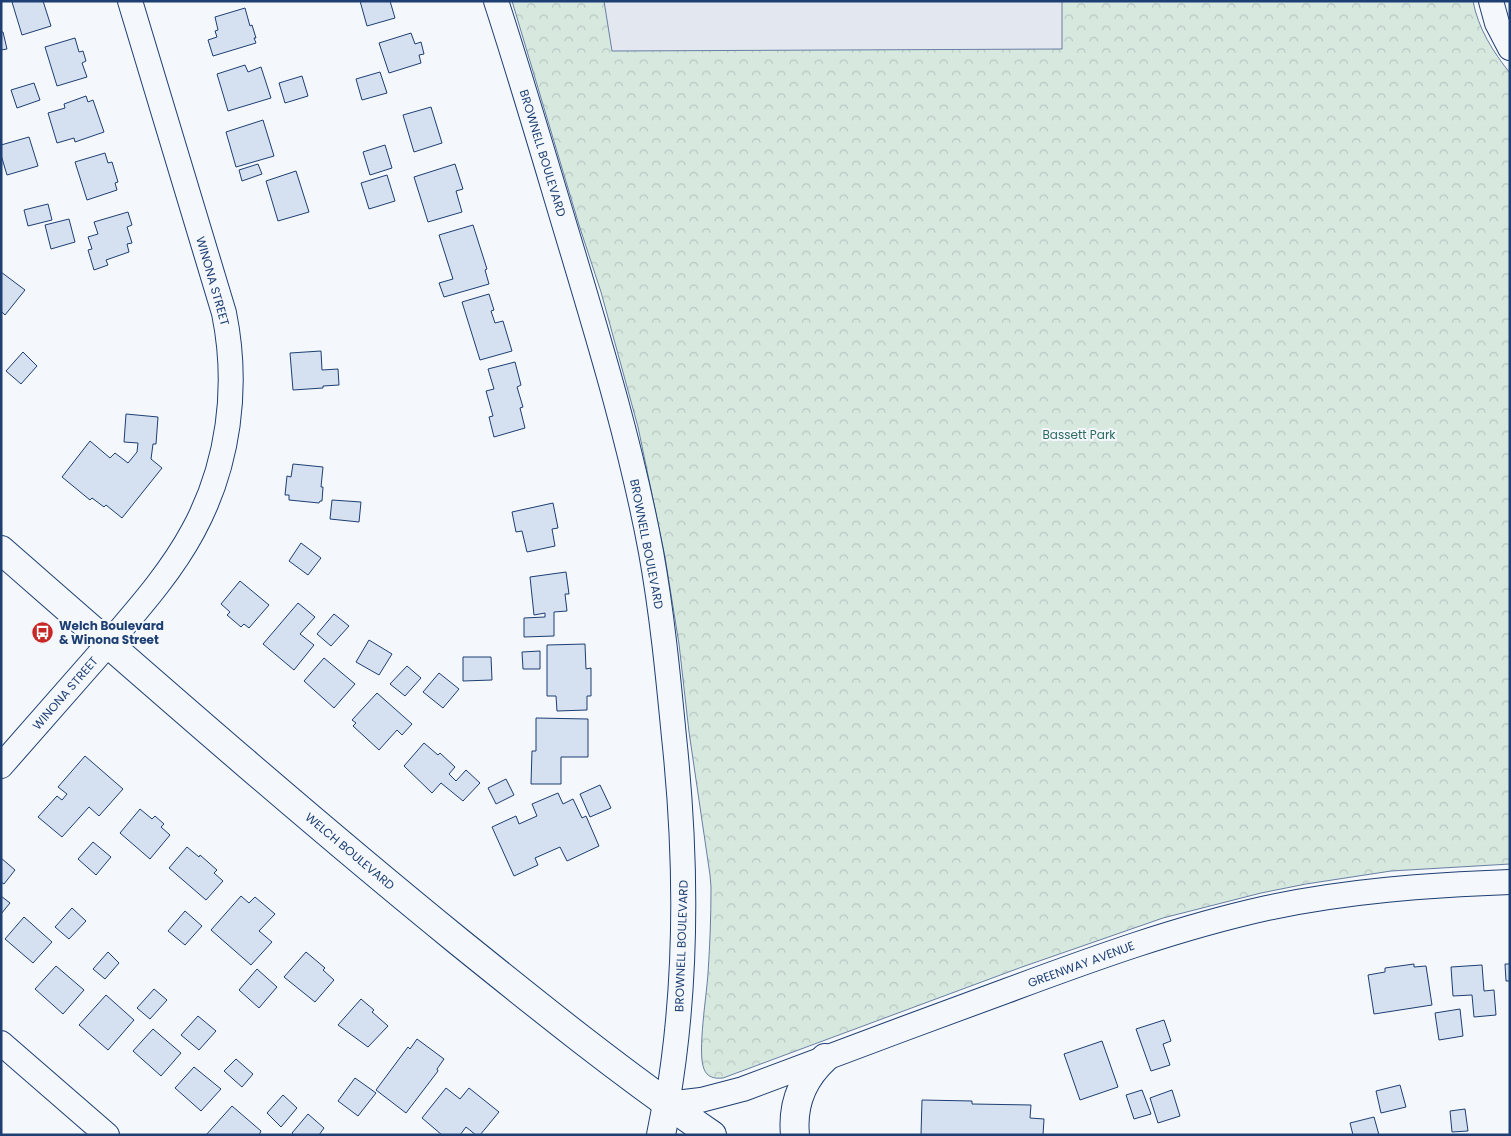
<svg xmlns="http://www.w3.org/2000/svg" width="1511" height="1136" viewBox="0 0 1511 1136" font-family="Poppins,sans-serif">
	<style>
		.park { fill: url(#park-crowns); stroke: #687fa3 }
		.parking { fill: #e3e8f0; stroke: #687fa3 }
		.building { fill: #d5e0f0; stroke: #1d3f73 }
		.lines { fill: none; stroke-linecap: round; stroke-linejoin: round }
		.minor-casing { stroke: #1d3f73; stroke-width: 26 }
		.secondary-casing { stroke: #1d3f73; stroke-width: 30 }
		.minor { stroke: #f4f7fb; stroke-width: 24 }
		.secondary { stroke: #f4f7fb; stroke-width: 28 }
		.labels { text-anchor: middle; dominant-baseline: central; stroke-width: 4; stroke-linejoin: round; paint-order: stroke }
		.street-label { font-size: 12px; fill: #1d3f73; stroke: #f4f7fb }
		.park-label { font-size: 12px; fill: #2c6c60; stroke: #f4f7fb }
		.poi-label { font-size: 12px; font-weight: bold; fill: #1d3f73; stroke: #f4f7fb; text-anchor: start }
	</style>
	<defs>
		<pattern id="park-crowns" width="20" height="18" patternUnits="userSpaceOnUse" patternTransform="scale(1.25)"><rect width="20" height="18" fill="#d7e8df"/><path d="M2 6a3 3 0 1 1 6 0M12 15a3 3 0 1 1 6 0" fill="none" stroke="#b8c8c3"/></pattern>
	</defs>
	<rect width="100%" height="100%" fill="#f4f7fb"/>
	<path class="park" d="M512 1H1473C1478 28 1493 52 1510 73V864L1391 871 1306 884 1261 893 1163 918 1022 967 723 1078C714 1079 707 1077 704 1069 697 1053 707 993 708 973 710 944 711 916 711 887L710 875 689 732 679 644 665 557 638 427 601 292 579 225Z"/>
	<polygon class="parking" points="604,1 1062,1 1062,49 612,51"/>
	<g class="building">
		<polygon points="14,1 43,1 51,26 22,35 12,2"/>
		<polygon points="360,1 390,1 395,18 367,26"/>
		<polygon points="245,8 250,26 252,25 256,38 254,38 256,43 213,56 208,40 217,37 215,31 218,30 215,17"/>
		<polygon points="1,32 3,32 7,49 1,50"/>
		<polygon points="411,33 415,44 421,42 424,54 419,55 421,63 389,73 379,43"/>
		<polygon points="75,38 79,52 83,51 86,61 82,63 87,77 57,86 45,47"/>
		<polygon points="245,65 248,72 261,67 271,98 228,111 217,74"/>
		<polygon points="380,72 387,93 362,100 356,79"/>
		<polygon points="302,76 308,96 285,103 279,83"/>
		<polygon points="34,83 40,100 17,108 11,90"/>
		<polygon points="86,96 88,102 93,100 104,132 75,142 74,138 57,143 48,113 65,108 64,104"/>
		<polygon points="431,107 442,143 414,152 403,115"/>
		<polygon points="263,120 274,156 236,167 226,132"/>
		<polygon points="29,137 38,166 7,175 1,155 1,145"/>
		<polygon points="385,145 392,168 370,175 363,152"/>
		<polygon points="105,153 108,163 112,162 118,182 115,183 117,190 87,200 75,162"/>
		<polygon points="258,164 262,174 242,181 239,170"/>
		<polygon points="455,164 463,189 456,191 462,212 428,222 414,177"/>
		<polygon points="296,171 309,212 278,221 266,181"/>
		<polygon points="387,175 395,201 369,209 361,183"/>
		<polygon points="48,204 52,220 28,226 24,210"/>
		<polygon points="128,212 132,225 127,227 132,243 127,244 129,252 106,260 108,265 94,270 88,250 92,249 88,237 98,234 94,222"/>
		<polygon points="69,219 75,242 51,249 45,225"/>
		<polygon points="473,225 487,269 485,270 489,284 444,297 439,283 453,279 439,235"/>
		<polygon points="1,272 25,290 5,315 1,311"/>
		<polygon points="489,294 494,310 491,311 495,323 503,321 512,351 480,360 462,302"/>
		<polygon points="321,351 322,370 338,369 339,385 323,386 323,388 293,390 290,353"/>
		<polygon points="23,352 37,366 21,384 6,371"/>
		<polygon points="515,362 521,385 517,387 523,407 520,408 525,428 494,437 489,417 493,416 486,391 494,389 488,369"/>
		<polygon points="126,414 158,417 156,444 153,444 151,459 162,468 122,518 106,505 104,507 92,498 90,500 62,477 90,441 110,458 115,453 128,463 137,452 138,443 124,442"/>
		<polygon points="293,464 323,467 321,487 323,487 322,501 320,501 319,503 289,500 289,495 285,495 287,476 291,477"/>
		<polygon points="332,500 361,502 359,522 330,519"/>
		<polygon points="553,503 558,528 552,529 555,546 527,552 522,531 516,532 512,512"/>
		<polygon points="301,543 321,558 308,575 289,561"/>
		<polygon points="566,572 569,594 565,594 567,611 554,612 554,636 524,637 524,618 545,617 545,613 534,615 530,577"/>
		<polygon points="240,581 269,605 249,628 244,624 241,627 227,615 230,612 221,604"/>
		<polygon points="298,603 315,617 300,634 314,645 294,670 263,644"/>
		<polygon points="334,614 349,626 331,646 317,634"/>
		<polygon points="369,640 392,654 379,675 356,662"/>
		<polygon points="585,644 586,669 591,668 591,696 587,696 587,710 557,711 556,696 547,696 547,645"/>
		<polygon points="540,651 540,669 523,669 522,652"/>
		<polygon points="463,657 491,657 492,680 463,681"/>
		<polygon points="324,658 355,684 334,708 304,681"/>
		<polygon points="407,666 421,678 405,696 390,684"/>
		<polygon points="439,673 459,689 443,708 423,692"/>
		<polygon points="377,693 412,724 402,735 397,730 379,750 353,726 356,723 352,720"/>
		<polygon points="536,718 588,719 588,757 561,757 561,784 531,784 532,751 536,751"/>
		<polygon points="424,743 438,755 440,753 455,767 449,774 456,781 466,770 480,783 463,801 441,783 432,793 404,766"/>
		<polygon points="85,756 123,789 99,816 89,807 62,837 38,817 57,796 62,800 67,794 58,787"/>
		<polygon points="506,779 514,795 496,804 488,788"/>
		<polygon points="600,785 611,808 590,817 580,794"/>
		<polygon points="558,793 563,804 573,799 582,818 586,816 599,846 567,861 560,847 535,858 538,865 514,876 492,827 516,816 519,824 537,816 532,804"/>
		<polygon points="140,809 152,819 155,816 164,824 161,827 170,835 150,859 120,833"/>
		<polygon points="93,842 111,857 96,875 78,859"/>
		<polygon points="187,847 199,857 200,855 217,870 214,873 223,881 206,900 169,868"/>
		<polygon points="1,858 15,870 4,884 1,882"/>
		<polygon points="1,896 10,903 1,914"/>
		<polygon points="241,896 249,903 255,897 275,914 259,931 272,942 251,965 211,930"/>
		<polygon points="72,908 86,921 69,939 55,927"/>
		<polygon points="185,911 202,926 185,945 168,931"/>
		<polygon points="24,917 52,942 33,963 5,939"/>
		<polygon points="108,952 119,963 105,979 93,969"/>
		<polygon points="306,952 325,968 323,970 334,980 315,1002 284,977"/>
		<polygon points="1414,964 1414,967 1426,966 1432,1005 1374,1014 1368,975 1385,972 1385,968"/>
		<polygon points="1505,964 1510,964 1510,981 1506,981"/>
		<polygon points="1482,965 1484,991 1494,990 1496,1015 1474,1017 1472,995 1453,996 1451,967"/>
		<polygon points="56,966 84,990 63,1014 35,989"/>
		<polygon points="257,969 277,987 259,1008 239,990"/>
		<polygon points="154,989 167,1000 150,1019 137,1008"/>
		<polygon points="106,995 134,1020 108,1050 79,1025"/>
		<polygon points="361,999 374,1010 372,1012 388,1026 368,1047 338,1025"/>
		<polygon points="1460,1009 1463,1036 1439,1040 1435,1013"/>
		<polygon points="198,1016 216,1031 199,1050 181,1035"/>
		<polygon points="1164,1020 1171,1041 1163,1044 1170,1065 1151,1071 1136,1029"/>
		<polygon points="153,1029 181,1053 161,1076 133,1051"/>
		<polygon points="417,1039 444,1059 437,1069 438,1071 406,1113 376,1090 408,1047 410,1049"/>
		<polygon points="1102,1041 1118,1087 1080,1100 1064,1054"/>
		<polygon points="236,1059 253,1074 242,1087 224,1071"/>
		<polygon points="194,1067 221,1089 201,1111 175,1088"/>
		<polygon points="355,1078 376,1093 358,1116 338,1101"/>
		<polygon points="1400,1085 1406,1107 1381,1113 1376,1091"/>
		<polygon points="446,1088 460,1099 469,1088 499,1112 480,1135 476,1135 466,1127 460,1135 442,1135 422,1118"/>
		<polygon points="1142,1090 1151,1114 1134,1119 1126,1095"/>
		<polygon points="1172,1090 1180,1116 1158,1123 1150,1098"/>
		<polygon points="283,1095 297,1108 281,1127 267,1113"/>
		<polygon points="922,1100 972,1101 972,1104 1031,1105 1030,1118 1044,1119 1043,1135 921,1135"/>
		<polygon points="232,1106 261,1131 259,1135 206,1135"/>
		<polygon points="1465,1109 1468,1131 1452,1132 1450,1111"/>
		<polygon points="308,1114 324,1128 319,1135 294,1135 292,1133"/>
		<polygon points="1374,1117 1379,1135 1353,1135 1350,1123"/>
	</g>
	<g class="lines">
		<defs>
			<g id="minor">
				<path d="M496 1C523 84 547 167 572 250 602 350 632 450 651 552 662 613 668 675 674 737 687 859 688 983 667 1104L701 1100 743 1089C831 1056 918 1023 1006 991 1092 959 1177 928 1267 908 1346 891 1428 885 1510 882"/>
				<polyline points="1491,1 1497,23 1510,48"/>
				<path d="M1 766C37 725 73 684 109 643 139 608 171 572 193 531 229 465 239 387 224 313L130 1"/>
				<polyline points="1,1043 107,1135"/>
			</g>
			<g id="secondary">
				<path d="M1 550C152 682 303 815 458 941 541 1008 624 1075 712 1135"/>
				<polyline points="661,1135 667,1104"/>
				<path d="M795 1135C792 1104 802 1079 825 1058"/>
			</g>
		</defs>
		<use href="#minor" class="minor-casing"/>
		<use href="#secondary" class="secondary-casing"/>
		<use href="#minor" class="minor"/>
		<use href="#secondary" class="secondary"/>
	</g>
	<defs>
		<symbol id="bus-disc" viewBox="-11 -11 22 22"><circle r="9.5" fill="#c62828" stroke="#f4f7fb"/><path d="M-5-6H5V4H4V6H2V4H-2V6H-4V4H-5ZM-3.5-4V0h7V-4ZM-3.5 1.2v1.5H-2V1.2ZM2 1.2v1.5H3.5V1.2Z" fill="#fff"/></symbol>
	</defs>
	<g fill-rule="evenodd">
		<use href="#bus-disc" x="30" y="620" width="25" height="25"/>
	</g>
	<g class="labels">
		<g class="street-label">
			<text transform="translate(543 153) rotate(73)">BROWNELL BOULEVARD</text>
			<text transform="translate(213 281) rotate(74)">WINONA STREET</text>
			<text transform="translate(647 544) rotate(79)">BROWNELL BOULEVARD</text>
			<text transform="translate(65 693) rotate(-49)">WINONA STREET</text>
			<text transform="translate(350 851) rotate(40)">WELCH BOULEVARD</text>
			<text transform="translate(681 946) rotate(-88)">BROWNELL BOULEVARD</text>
			<text transform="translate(1081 964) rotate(-20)">GREENWAY AVENUE</text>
		</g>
		<g class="park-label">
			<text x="1079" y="434">Bassett Park</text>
		</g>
		<g class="poi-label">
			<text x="59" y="625">Welch Boulevard<tspan x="59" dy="14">&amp; Winona Street</tspan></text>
		</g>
	</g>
	<rect width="1511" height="1136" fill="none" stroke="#1d3f73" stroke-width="5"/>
</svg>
